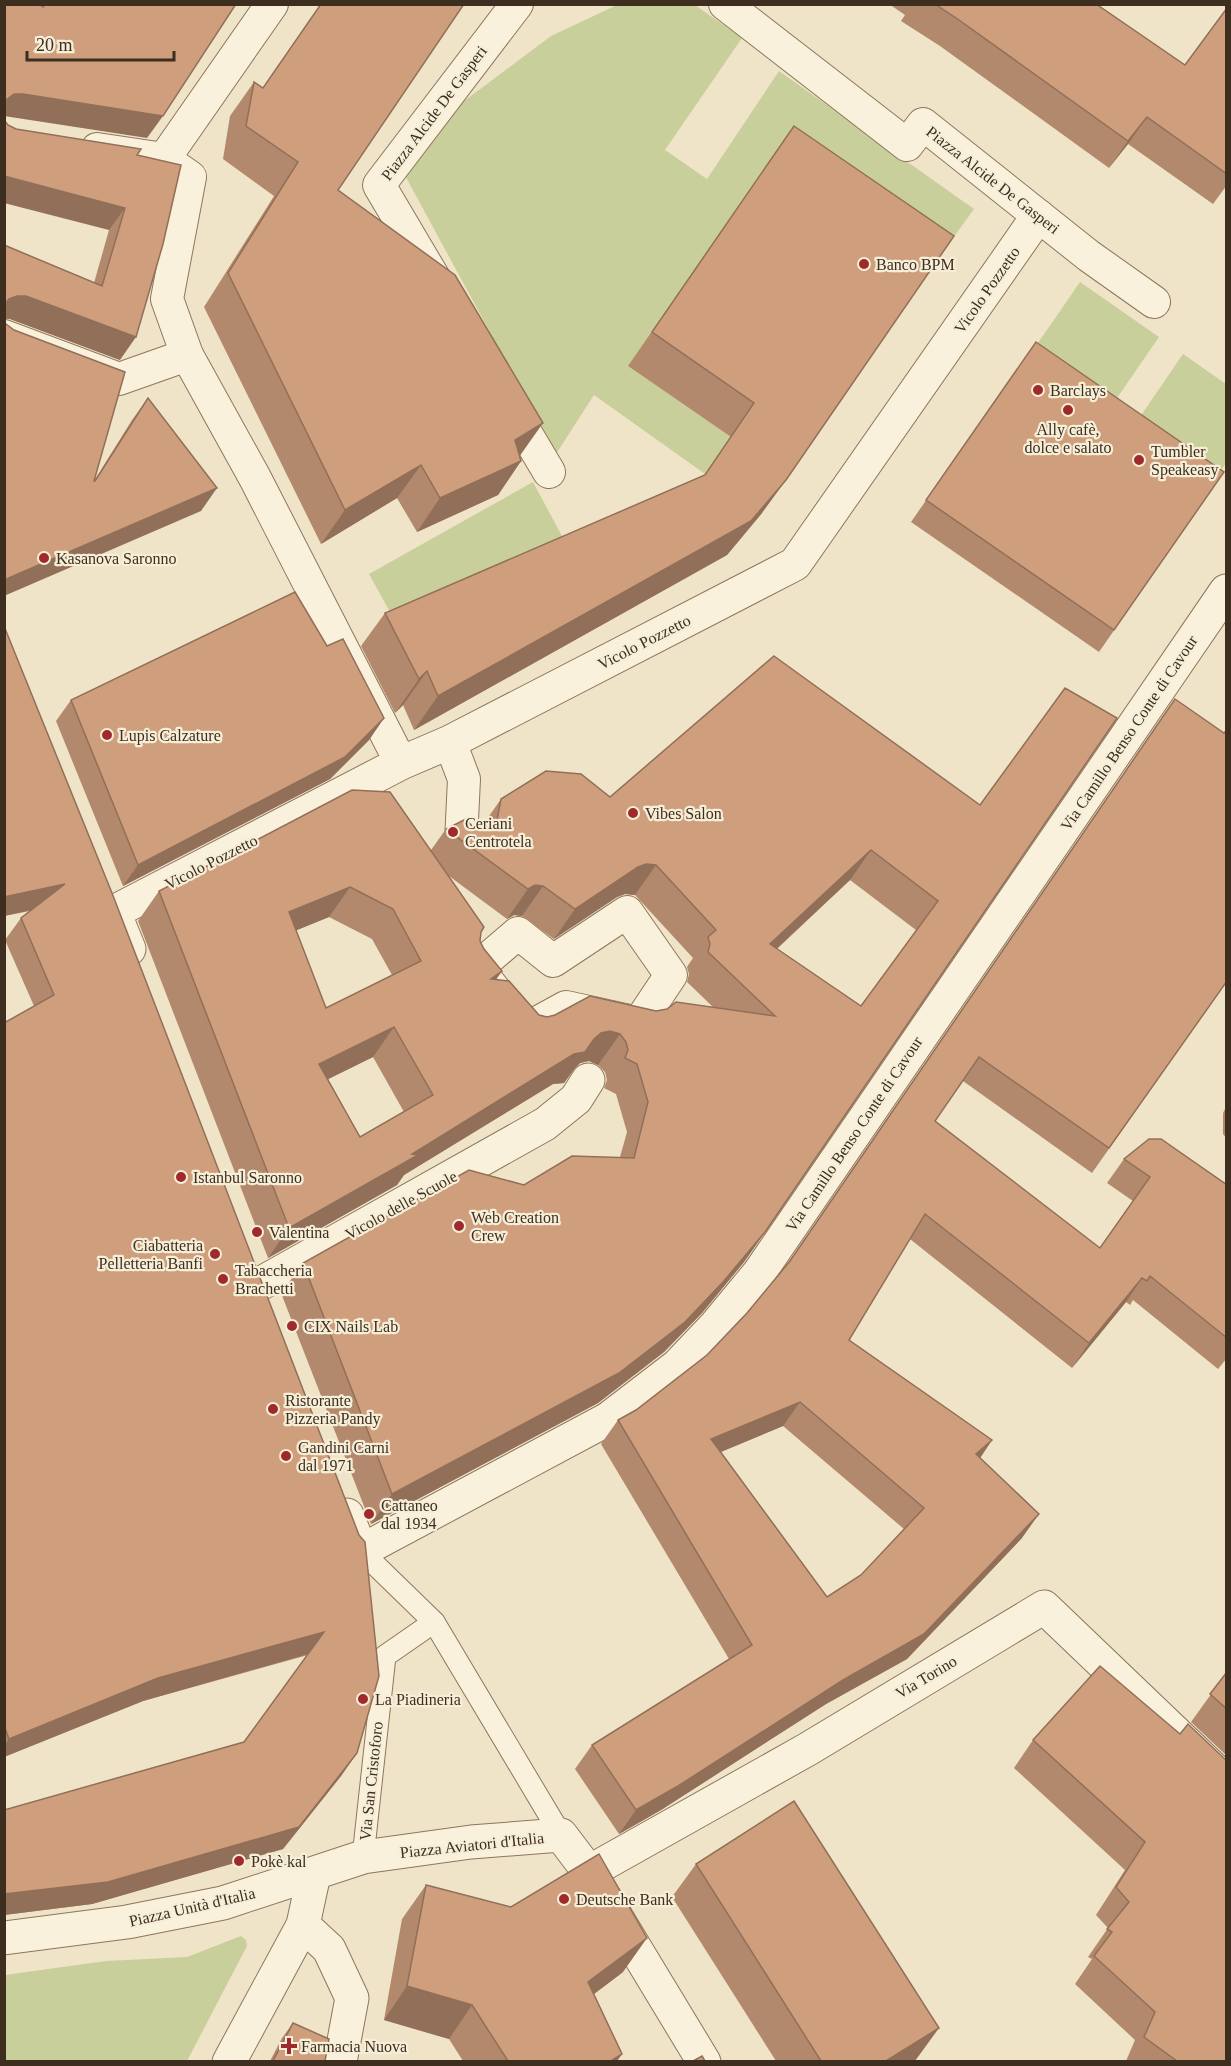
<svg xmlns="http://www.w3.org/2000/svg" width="1231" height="2066" viewBox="0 0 1231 2066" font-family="Georgia,serif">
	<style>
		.green { fill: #c9cf9b }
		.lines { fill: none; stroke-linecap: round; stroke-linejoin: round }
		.service-casing { stroke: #8d765c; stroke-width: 23 }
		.pedestrian-casing { stroke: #8d765c; stroke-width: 34 }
		.minor-casing { stroke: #8d765c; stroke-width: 35 }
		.service { stroke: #faf1dc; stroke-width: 21 }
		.pedestrian { stroke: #faf1dc; stroke-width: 32 }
		.minor { stroke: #faf1dc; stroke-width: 33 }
		.wall { fill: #b2896c; fill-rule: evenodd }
		.shaded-wall { fill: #916f58 }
		.building { fill: #cf9f7d; stroke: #916f58; stroke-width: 1.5; fill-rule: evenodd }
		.poi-dot { fill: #9e2a2b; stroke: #f7eed8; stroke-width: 2 }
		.labels { text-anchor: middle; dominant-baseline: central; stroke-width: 4.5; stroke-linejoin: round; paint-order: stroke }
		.street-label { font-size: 16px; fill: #3d2e20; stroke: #f7eed8 }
		.poi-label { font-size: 16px; fill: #3d2e20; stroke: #f7eed8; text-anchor: start }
	</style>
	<rect width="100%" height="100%" fill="#f0e4c8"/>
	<g class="green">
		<polygon points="617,5 695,5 742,38 665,150 707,179 779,71 974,209 930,270 628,366 731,437 705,474 594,395 556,454 402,170 444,116 551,36"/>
		<polygon points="1080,282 1159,337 1106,414 1027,359"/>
		<polygon points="1183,354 1226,384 1226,463 1211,485 1131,430"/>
		<polygon points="533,482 562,536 396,623 369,574"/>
		<polygon points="241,1936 246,1940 247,1946 187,2061 5,2061 5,1975 106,1961 187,1957"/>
	</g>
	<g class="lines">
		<defs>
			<g id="service">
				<polyline points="361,1551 434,1622 561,1835"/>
				<polyline points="363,1857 385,1656 434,1622"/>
			</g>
			<g id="pedestrian">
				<polyline points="725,4 907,145 923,124 1089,256 1154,302"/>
				<polyline points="97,149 164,159 190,177 167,299 187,355 255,478 401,763"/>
				<polyline points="164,159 272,4"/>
				<polyline points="437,283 379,185 517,4"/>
				<polyline points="4,336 119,379 187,355"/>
				<polyline points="508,403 549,472"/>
				<polyline points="450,742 464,779 461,841"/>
				<polygon points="627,912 671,975 639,1023 566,1007 526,1029 477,968 518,933 553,961"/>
			</g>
			<g id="minor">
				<polyline points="129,949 114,912 401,763 450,742 795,564 1038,216"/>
				<polyline points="258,1285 545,1124 576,1099 588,1080"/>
				<polyline points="347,1515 361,1551 608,1419 677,1366 716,1325 759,1273 1226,591"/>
				<polyline points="589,1872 808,1749 1044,1607 1226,1781"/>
				<polyline points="303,1925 329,1949 352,1998 340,2062"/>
				<polyline points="4,1938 127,1922 223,1903 363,1857 471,1842 561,1835 589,1872 704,2062"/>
				<polyline points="229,2062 303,1925 314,1874"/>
			</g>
		</defs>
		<use href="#service" class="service-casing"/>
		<use href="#pedestrian" class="pedestrian-casing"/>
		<use href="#minor" class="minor-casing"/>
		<use href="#service" class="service"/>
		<use href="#pedestrian" class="pedestrian"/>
		<use href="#minor" class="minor"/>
	</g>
	<g class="wall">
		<polygon points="889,4 1096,4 1185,65 1227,8 1227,185 1213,204 1128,144 1109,168 940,46 901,21 905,15"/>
		<polygon points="254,82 338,190 520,456 521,461 498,495 417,532 397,498 321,544 204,307 274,196 223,159 230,116"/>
		<polygon points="8,125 16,129 137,155 120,360 10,319 4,319 4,245 94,283 109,230"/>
		<polygon points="794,126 762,513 727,555 414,730 403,705 395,713 361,646 385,613 704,476 731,437 628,366"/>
		<polygon points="1036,342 1224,472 1099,652 911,522"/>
		<polygon points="148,398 201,511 94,481 132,420"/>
		<polygon points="4,626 357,1753 341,1776 283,1849 92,1904 4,1915 4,1810 244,1742 308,1655 143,1701 4,1757 4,1023 34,1006 5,940 21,918 30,911 4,916"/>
		<polygon points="327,646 384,718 369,740 330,779 123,886 56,721 71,700"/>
		<path d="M1065 688 765 1232 744 1262 702 1313 664 1352 598 1403 371 1524 281 1293 303 1263 524 1185 620 1157 627 1132 616 1094 604 1088 607 1080 605 1072 598 1065 589 1061 580 1063 575 1068 564 1083 553 1084 404 1175 397 1185 268 1258 138 921 159 891 431 850 446 829 472 826 480 829 501 799 610 797 980 805ZM449 876 507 919 514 915 522 916 554 939 617 897 625 894 635 895 693 958 687 967 689 974 687 982 713 1007 547 1017 539 1015 496 979 502 971 484 949 480 941 481 932ZM850 880 916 930 861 1006 777 949ZM329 917 372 939 392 975 326 1008 296 930ZM373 1057 404 1112 360 1137 328 1079Z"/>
		<path d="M1175 699 1227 981 1092 1173 963 1081 935 1121 1100 1248 1133 1201 1107 1183 1124 1159 1227 1185V1358L1218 1369 1133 1300 1130 1305 1126 1302 1072 1368 910 1239 849 1340 992 1440 980 1458 1022 1538 907 1659 826 1704 661 1810 619 1834 575 1769 592 1745 729 1659 601 1444 618 1420 636 1410 707 1355 747 1313 788 1263ZM783 1426 904 1529 861 1575 827 1597 721 1452Z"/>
		<polygon points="1227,1105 1227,1139 1223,1134 1223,1113"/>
		<polygon points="1100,1666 1227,2061 1126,2061 1135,2040 1075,1984 1092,1959 1088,1957 1108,1928 1096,1915 1125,1870 1014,1768 1033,1740"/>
		<polygon points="1227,1672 1227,1756 1191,1722"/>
		<polygon points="696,1864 915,2061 776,2061 672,1897"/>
		<polygon points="426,1885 623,1972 594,1994 622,2054 617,2061 463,2061 449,2039 384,2020 402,1919"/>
		<polygon points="293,2023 325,2061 270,2061 282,2038"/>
	</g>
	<g class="shaded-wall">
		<polygon points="14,94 23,94 163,116 147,138 4,116 4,102 6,100"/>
		<polygon points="1147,117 1128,144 1109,168 1128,141"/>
		<polygon points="4,176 125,208 109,230 4,203"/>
		<polygon points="17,296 26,296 136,337 120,360 10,319 4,318 4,305 9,299"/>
		<polygon points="543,423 519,457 515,440"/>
		<polygon points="521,461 498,495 417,532 440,498"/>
		<polygon points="421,465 397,498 321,544 345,510"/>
		<polygon points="786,480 762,513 727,555 414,730 438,696"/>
		<polygon points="217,488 201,511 4,596 4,580"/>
		<polygon points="427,671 403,705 395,713 419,679"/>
		<polygon points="384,718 369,740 330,779 123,886 138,865"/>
		<polygon points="871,850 850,880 749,974 770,944"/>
		<polygon points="646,864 656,865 635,895 625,894 617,897 554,939 575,909 638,867"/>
		<polygon points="65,884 49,906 4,916 4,897"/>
		<polygon points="535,885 543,886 522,916 514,915 507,919 528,889"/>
		<polygon points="350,887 329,917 268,942 289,912"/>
		<polygon points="502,971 481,1001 491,979"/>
		<polygon points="394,1027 373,1057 298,1094 319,1064"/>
		<polygon points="610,1031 620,1034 598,1065 589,1061 580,1063 575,1068 564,1083 553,1084 404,1175 397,1185 268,1258 289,1228 412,1154 594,1039 601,1033"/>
		<polygon points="765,1232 744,1262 702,1313 664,1352 598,1403 371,1524 392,1494"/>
		<polygon points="1142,1278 1126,1302 1072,1368 1089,1343"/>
		<polygon points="800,1402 783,1426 694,1463 711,1439"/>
		<polygon points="992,1440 976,1464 976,1454"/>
		<polygon points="1039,1514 1022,1538 907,1659 826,1704 661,1810 619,1834 636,1810"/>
		<polygon points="324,1632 308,1654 143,1701 4,1757 4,1746 9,1739 158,1678"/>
		<polygon points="357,1753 341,1776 283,1849 92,1904 4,1915 4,1894"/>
		<polygon points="647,1938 623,1972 565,2016 588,1982"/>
		<polygon points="407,1986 472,2005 449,2039 384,2020"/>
		<polygon points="939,2028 915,2061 886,2061"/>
		<polygon points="622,2054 617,2061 611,2061"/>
	</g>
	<g class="building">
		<polygon points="4,4 39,4 43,7 45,4 236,4 163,116 23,94 14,94 6,100 4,104"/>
		<polygon points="321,4 464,4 338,190 455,275 543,423 515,440 521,461 440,498 421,465 345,510 228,273 298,162 246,126 254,82 263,88"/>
		<polygon points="935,4 1096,4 1185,65 1227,8 1227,174 1147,117 1128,141 959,20"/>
		<polygon points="4,120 8,125 16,129 141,149 137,155 181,165 163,244 136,337 26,296 17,296 9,299 4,305 4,245 102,286 125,208 4,176"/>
		<polygon points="794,126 954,236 786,480 751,521 438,696 427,671 419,679 385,613 705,475 754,403 652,332"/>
		<polygon points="4,322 6,324 14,330 125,372 94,481 95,481 148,398 217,488 4,580"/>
		<polygon points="1036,342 1224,472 1114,630 926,500"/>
		<polygon points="295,592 327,646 343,639 384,718 345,757 138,865 71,700"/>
		<polygon points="4,626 112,893 359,1535 365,1542 379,1676 357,1753 299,1827 108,1882 4,1894 4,1810 244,1742 324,1632 158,1678 9,1739 4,1725 4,1023 54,995 21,918 65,884 4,897"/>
		<path d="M774 656 980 805 1065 688 1117 718 765 1232 723 1282 685 1322 619 1373 392 1494 303 1263 469 1170 524 1185 572 1156 634 1158 648 1102 637 1064 625 1058 628 1050 626 1042 620 1034 610 1031 601 1033 594 1039 585 1052 574 1054 412 1154 418 1155 289 1228 159 891 352 790 390 792 484 927 481 932 480 941 484 949 502 971 491 979 509 981 539 1015 547 1017 555 1015 590 996 656 1011 667 1009 676 1002 775 1016 708 952 710 944 708 937 716 930 656 865 646 864 638 867 575 909 543 886 535 885 528 889 446 829 466 819 472 826 481 829 491 827 497 820 501 799 546 771 581 774 610 797ZM871 850 938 901 861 1006 770 944ZM350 887 393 909 421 961 326 1008 289 912ZM394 1027 433 1095 360 1137 319 1064Z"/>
		<path d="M1175 699 1224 733 1227 730V981L1109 1148 979 1057 935 1121 1100 1248 1150 1177 1124 1159 1149 1139H1161L1227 1185V1338L1150 1276 1147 1281 1142 1278 1089 1343 925 1214 849 1340 992 1440 976 1454 1039 1514 924 1634 843 1680 678 1786 636 1810 592 1745 752 1645 618 1420 636 1410 707 1355 747 1313 790 1261ZM800 1402 924 1508 861 1575 827 1597 711 1439Z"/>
		<polygon points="1100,1666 1180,1734 1188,1724 1227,1761 1227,2061 1177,2061 1144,2037 1155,2012 1094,1956 1112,1932 1107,1929 1129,1902 1116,1887 1145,1842 1033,1740"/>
		<polygon points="1227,1672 1227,1709 1210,1694"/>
		<polygon points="794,1801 939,2028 886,2061 821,2061 696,1864"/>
		<polygon points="599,1854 647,1938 588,1982 622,2054 611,2061 508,2061 472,2005 407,1986 426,1885 511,1907"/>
		<polygon points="293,2023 329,2039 325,2061 273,2061"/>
		<polygon points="702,2056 705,2061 693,2061"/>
	</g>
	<g class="poi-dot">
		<circle cx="864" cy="264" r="6"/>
		<circle cx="1038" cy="390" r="6"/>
		<circle cx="1068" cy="410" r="6"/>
		<circle cx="1139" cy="460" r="6"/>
		<circle cx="44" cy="558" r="6"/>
		<circle cx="107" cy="735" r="6"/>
		<circle cx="633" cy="813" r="6"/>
		<circle cx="453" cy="832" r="6"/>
		<circle cx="181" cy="1177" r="6"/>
		<circle cx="459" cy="1226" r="6"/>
		<circle cx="257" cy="1232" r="6"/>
		<circle cx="215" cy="1254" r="6"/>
		<circle cx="223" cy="1279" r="6"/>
		<circle cx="292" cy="1326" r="6"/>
		<circle cx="273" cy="1409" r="6"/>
		<circle cx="286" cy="1456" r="6"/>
		<circle cx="369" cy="1514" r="6"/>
		<circle cx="363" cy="1699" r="6"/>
		<circle cx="239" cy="1861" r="6"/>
		<circle cx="564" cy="1899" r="6"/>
		<path d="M286 2037h6v6h6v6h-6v6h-6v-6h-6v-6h6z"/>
	</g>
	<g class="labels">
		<g class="street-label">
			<text transform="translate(434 113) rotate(-53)">Piazza Alcide De Gasperi</text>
			<text transform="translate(993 180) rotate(38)">Piazza Alcide De Gasperi</text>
			<text transform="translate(987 290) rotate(-55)">Vicolo Pozzetto</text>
			<text transform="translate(644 642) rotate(-27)">Vicolo Pozzetto</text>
			<text transform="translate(1129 733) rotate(-56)">Via Camillo Benso Conte di Cavour</text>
			<text transform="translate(211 862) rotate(-27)">Vicolo Pozzetto</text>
			<text transform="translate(854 1134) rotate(-56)">Via Camillo Benso Conte di Cavour</text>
			<text transform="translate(401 1205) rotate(-29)">Vicolo delle Scuole</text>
			<text transform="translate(926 1677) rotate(-31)">Via Torino</text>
			<text transform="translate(371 1781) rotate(-84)">Via San Cristoforo</text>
			<text transform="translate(472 1845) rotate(-6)">Piazza Aviatori d'Italia</text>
			<text transform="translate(192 1907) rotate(-13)">Piazza Unità d'Italia</text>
		</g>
		<g class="poi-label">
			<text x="876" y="264">Banco BPM</text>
			<text x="1050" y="390">Barclays</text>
			<text x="1068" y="429" text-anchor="middle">Ally cafè,<tspan x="1068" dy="18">dolce e salato</tspan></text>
			<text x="1151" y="451">Tumbler<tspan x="1151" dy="18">Speakeasy</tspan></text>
			<text x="56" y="558">Kasanova Saronno</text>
			<text x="119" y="735">Lupis Calzature</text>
			<text x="645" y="813">Vibes Salon</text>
			<text x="465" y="823">Ceriani<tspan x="465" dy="18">Centrotela</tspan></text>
			<text x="193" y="1177">Istanbul Saronno</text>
			<text x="471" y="1217">Web Creation<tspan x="471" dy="18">Crew</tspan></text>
			<text x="269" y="1232">Valentina</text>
			<text x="203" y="1245" text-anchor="end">Ciabatteria<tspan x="203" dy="18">Pelletteria Banfi</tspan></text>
			<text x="235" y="1270">Tabaccheria<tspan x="235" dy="18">Brachetti</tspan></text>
			<text x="304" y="1326">CIX Nails Lab</text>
			<text x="285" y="1400">Ristorante<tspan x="285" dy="18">Pizzeria Pandy</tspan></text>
			<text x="298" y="1447">Gandini Carni<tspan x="298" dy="18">dal 1971</tspan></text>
			<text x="381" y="1505">Cattaneo<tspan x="381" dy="18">dal 1934</tspan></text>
			<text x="375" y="1699">La Piadineria</text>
			<text x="251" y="1861">Pokè kal</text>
			<text x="576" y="1899">Deutsche Bank</text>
			<text x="301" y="2046">Farmacia Nuova</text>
		</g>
	</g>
	<rect width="1231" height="2066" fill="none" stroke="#3d2e20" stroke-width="12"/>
	<path d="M27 51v9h147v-9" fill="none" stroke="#3d2e20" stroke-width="3"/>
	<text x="36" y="51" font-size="18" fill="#3d2e20" stroke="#f7eed8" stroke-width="4.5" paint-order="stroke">20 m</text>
</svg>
